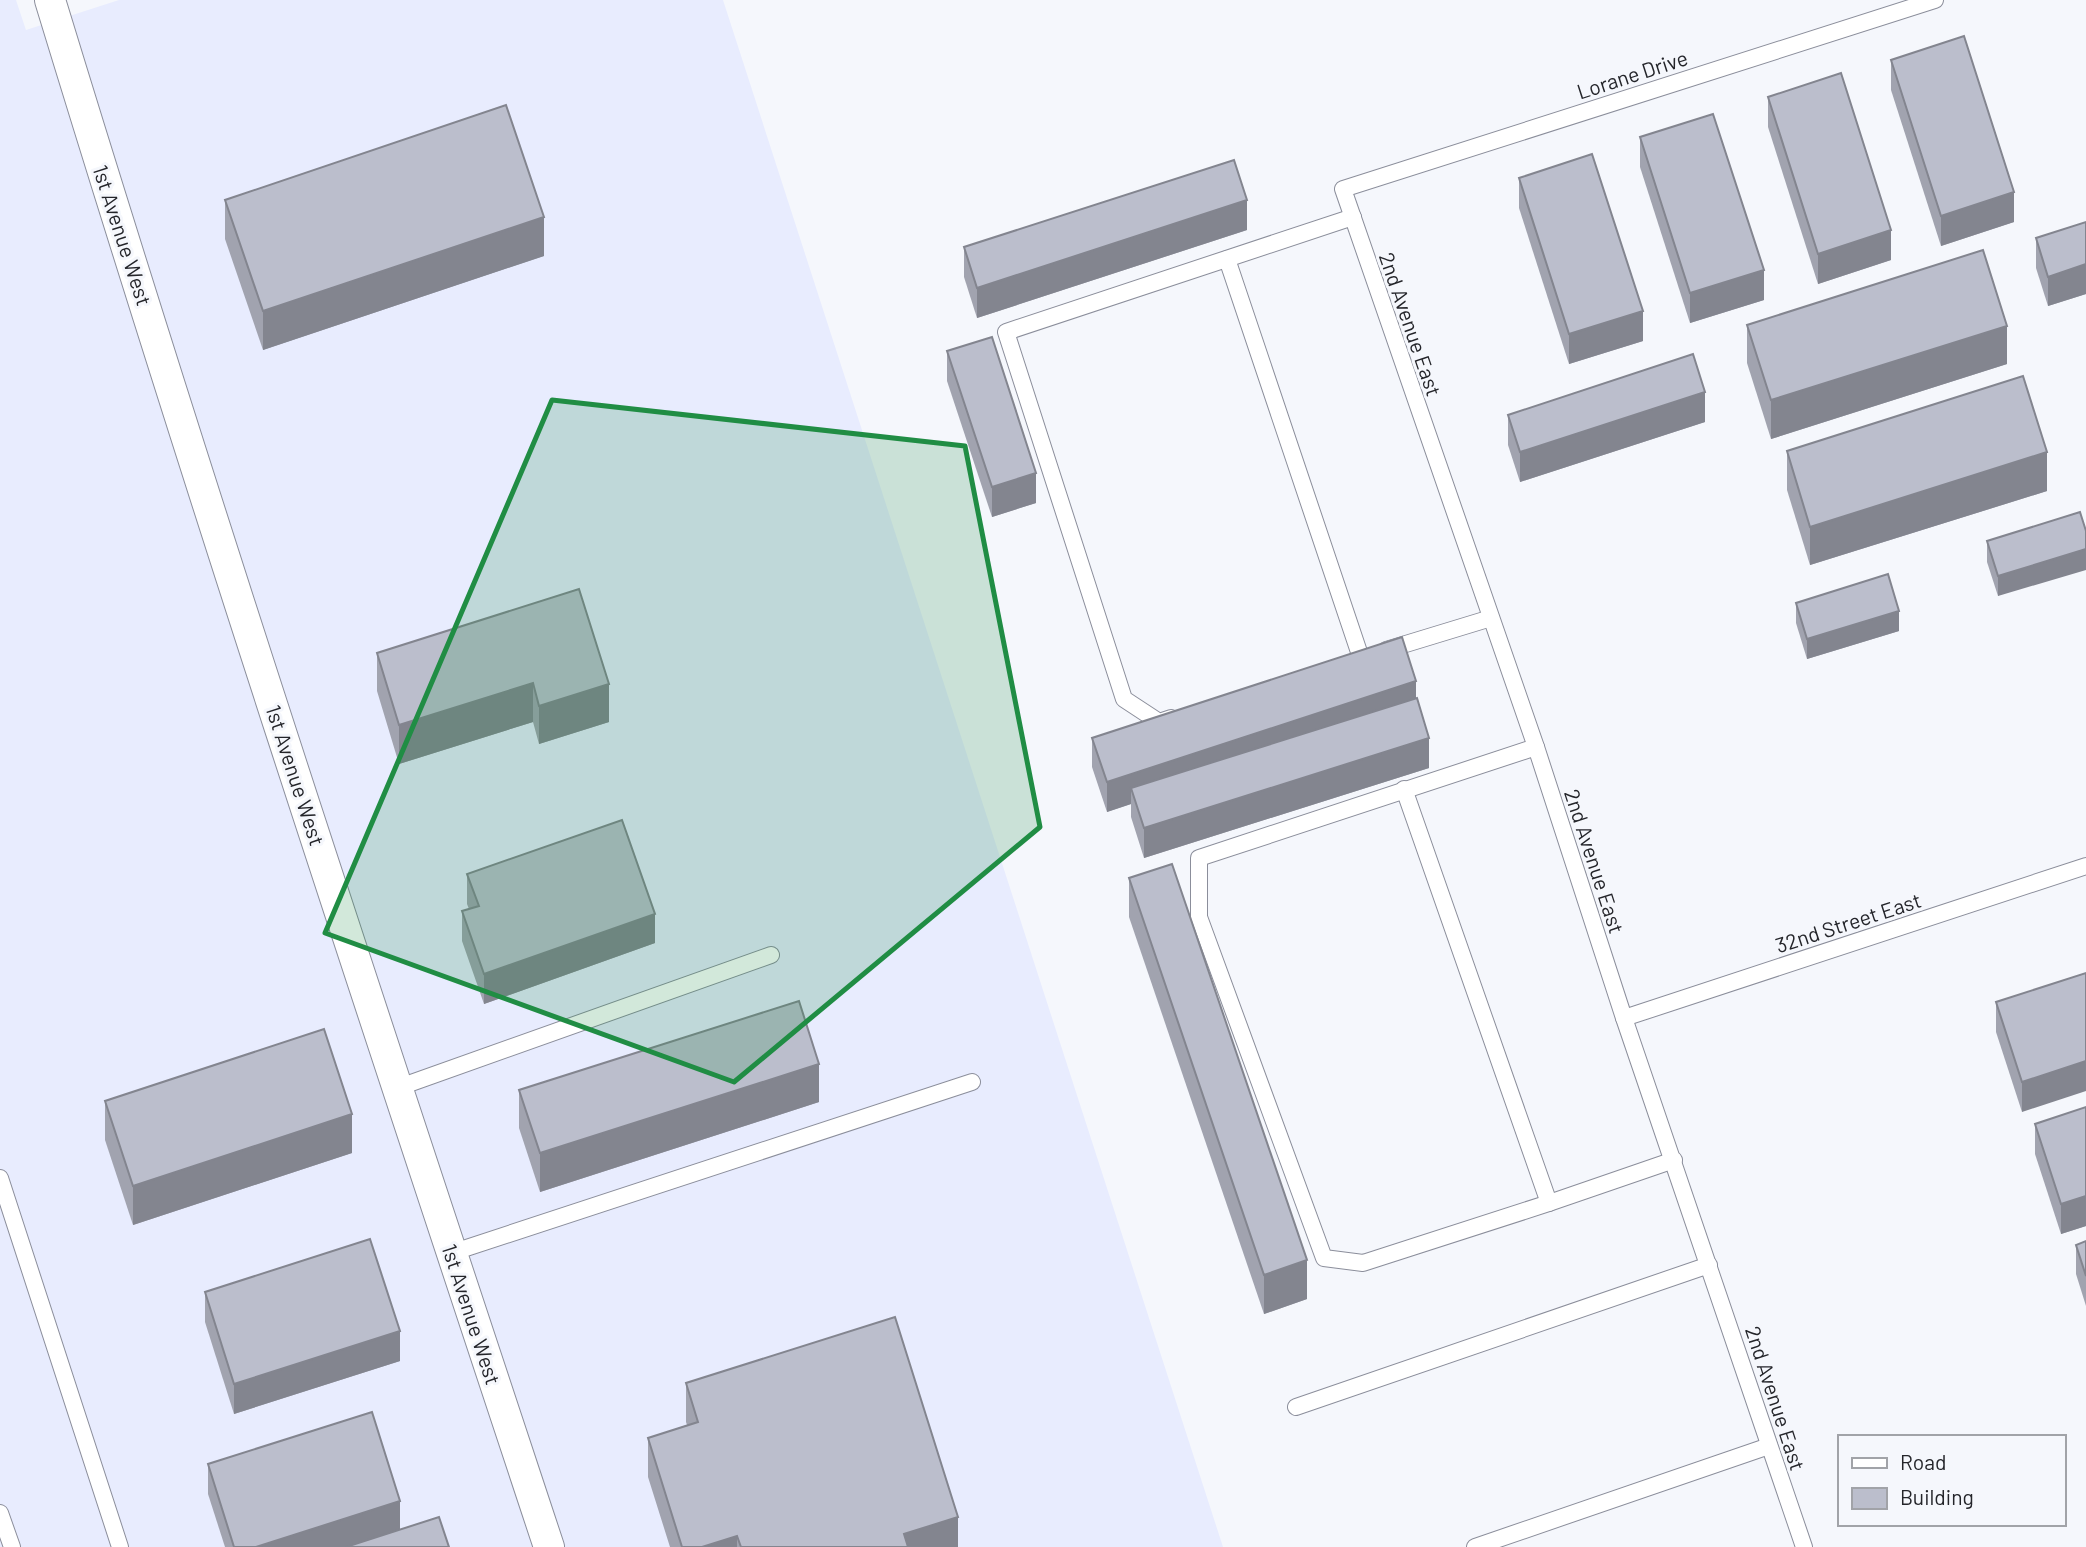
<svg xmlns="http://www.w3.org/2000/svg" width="2086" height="1547" viewBox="0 0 2086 1547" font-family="Barlow,sans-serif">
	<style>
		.built { fill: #e8ecfe }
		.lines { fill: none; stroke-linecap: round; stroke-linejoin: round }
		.service-casing { stroke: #8b8e9b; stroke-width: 18 }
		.minor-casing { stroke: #8b8e9b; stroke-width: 32 }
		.service { stroke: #fff; stroke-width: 16 }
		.minor { stroke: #fff; stroke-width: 30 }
		.wall { fill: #a1a3af }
		.shaded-wall { fill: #83858f }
		.building { fill: #bbbecc; stroke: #83858f; stroke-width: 2 }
		.marked { fill: #208d44; fill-opacity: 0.2; stroke: #208d44; stroke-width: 5; stroke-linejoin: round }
		.labels { text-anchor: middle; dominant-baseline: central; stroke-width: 6; stroke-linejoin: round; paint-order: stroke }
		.street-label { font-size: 21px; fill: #24252a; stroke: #f5f7fc }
	</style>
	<rect width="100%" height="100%" fill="#f5f7fc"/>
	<polygon class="built" points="0,0 16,0 26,30 119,0 723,0 1223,1547 0,1547"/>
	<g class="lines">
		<defs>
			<g id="service">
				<polyline points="1227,259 1361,658"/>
				<polyline points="1386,650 1491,618"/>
				<polyline points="1171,718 1159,722 1124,699 1006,332 1353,217"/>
				<polyline points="1536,747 1199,858 1199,917 1324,1258 1363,1263 1549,1203 1674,1160"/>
				<polyline points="1404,789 1549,1203"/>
				<polyline points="1624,1018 2086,866"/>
				<polyline points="397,1088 771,955"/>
				<polyline points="0,1178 120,1547"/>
				<polyline points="451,1253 972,1082"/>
				<polyline points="1296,1407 1709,1265"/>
				<polyline points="0,1513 12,1547"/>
				<polyline points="1475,1547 1769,1446"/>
				<polyline points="1804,1547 1624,1018 1536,747 1343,189 1935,0"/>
			</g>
			<path id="minor" d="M50 0C208 518 379 1033 549 1547"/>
		</defs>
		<use href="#service" class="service-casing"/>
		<use href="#minor" class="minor-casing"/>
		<use href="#service" class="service"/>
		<use href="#minor" class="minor"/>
	</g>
	<g class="wall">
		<polygon points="1891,60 2014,222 1941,246 1891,90"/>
		<polygon points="1768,97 1891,260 1818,284 1768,127"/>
		<polygon points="1640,137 1764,300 1690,323 1640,167"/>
		<polygon points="1519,178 1643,341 1569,364 1519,208"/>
		<polygon points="225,200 544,256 263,350 225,239"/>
		<polygon points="2086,222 2086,294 2048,306 2036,268 2036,238"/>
		<polygon points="1247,230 977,318 964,277 964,247"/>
		<polygon points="1747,325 2007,364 1771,439 1747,363"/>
		<polygon points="947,351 1036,503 992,517 947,381"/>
		<polygon points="1508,415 1705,422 1520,482 1508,445"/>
		<polygon points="1787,451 2047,491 1810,565 1787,490"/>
		<polygon points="2086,531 1998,596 1987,562 1987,541"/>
		<polygon points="579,589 609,722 539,744 533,722 399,764 377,691 377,653"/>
		<polygon points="1796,603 1899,631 1807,659 1796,623"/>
		<polygon points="1416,698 1429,768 1144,858 1131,817 1131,804 1107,812 1092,767 1092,738"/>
		<polygon points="467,874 655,943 484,1004 462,941 462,911 469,909 467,904"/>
		<polygon points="1129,878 1307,1299 1264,1314 1129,917"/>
		<polygon points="2086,973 2022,1112 1996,1032 1996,1002"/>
		<polygon points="519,1090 819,1102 540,1192 519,1128"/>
		<polygon points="105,1101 352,1153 133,1225 105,1140"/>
		<polygon points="2086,1107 2086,1226 2061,1234 2035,1154 2035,1124"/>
		<polygon points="2086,1241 2086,1306 2076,1274 2076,1245"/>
		<polygon points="205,1292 400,1361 234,1414 205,1322"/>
		<polygon points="686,1383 958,1547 670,1547 648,1477 648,1438 687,1425 686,1422"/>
		<polygon points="208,1464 400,1529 449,1547 225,1547 208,1494"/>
	</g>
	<g class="shaded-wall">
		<polygon points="2014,192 2014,222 1941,246 1941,216"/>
		<polygon points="1247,200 1247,230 977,318 977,288"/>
		<polygon points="544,217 544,256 263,350 263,311"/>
		<polygon points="1891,230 1891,260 1818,284 1818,254"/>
		<polygon points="2086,264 2086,294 2048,306 2048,277"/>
		<polygon points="1764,270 1764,300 1690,323 1690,293"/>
		<polygon points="1643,311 1643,341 1569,364 1569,334"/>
		<polygon points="2007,326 2007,364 1771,439 1771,400"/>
		<polygon points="1705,392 1705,422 1520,482 1520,452"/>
		<polygon points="2047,452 2047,491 1810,565 1810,527"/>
		<polygon points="1036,473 1036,503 992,517 992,487"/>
		<polygon points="2086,549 2086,570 1998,596 1998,576"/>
		<polygon points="1899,611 1899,631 1807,659 1807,639"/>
		<polygon points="1416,681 1416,711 1131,788 1131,804 1107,812 1107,782"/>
		<polygon points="533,683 533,722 399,764 399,725"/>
		<polygon points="609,684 609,722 539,744 539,706"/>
		<polygon points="1429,738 1429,768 1144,858 1144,828"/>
		<polygon points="655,914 655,943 484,1004 484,974"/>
		<polygon points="2086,1061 2086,1091 2022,1112 2022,1082"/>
		<polygon points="819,1064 819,1102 540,1192 540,1153"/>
		<polygon points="352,1114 352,1153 133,1225 133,1186"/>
		<polygon points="2086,1196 2086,1226 2061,1234 2061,1204"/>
		<polygon points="1307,1260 1307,1299 1264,1314 1264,1275"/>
		<polygon points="400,1331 400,1361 234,1414 234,1384"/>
		<polygon points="400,1501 400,1531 351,1547 256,1547"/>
		<polygon points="958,1517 958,1547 904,1547 904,1534"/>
		<polygon points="737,1536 737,1547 702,1547"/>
	</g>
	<g class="building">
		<polygon points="1964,36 2014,192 1941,216 1891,60"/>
		<polygon points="1841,73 1891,230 1818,254 1768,97"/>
		<polygon points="506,105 544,217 263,311 225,200"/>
		<polygon points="1713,114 1764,270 1690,293 1640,137"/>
		<polygon points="1592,154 1643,311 1569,334 1519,178"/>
		<polygon points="1234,160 1247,200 977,288 964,247"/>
		<polygon points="2086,222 2086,264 2048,277 2036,238"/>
		<polygon points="1983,250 2007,326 1771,400 1747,325"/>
		<polygon points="992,337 1036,473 992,487 947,351"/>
		<polygon points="1693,354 1705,392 1520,452 1508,415"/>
		<polygon points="2023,376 2047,452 1810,527 1787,451"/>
		<polygon points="2080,512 2086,531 2086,549 1998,576 1987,541"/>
		<polygon points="1888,574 1899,611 1807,639 1796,603"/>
		<polygon points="579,589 609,684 539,706 533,683 399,725 377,653"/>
		<polygon points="1402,637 1416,681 1107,782 1092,738"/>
		<polygon points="1417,698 1429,738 1144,828 1131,788"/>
		<polygon points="622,820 655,914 484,974 462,911 479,906 467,874"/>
		<polygon points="1172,864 1307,1260 1264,1275 1129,878"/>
		<polygon points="2086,973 2086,1061 2022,1082 1996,1002"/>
		<polygon points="799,1001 819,1064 540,1153 519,1090"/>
		<polygon points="324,1029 352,1114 133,1186 105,1101"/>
		<polygon points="2086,1107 2086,1196 2061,1204 2035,1124"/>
		<polygon points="370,1239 400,1331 234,1384 205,1292"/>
		<polygon points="2086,1241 2086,1276 2076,1245"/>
		<polygon points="895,1317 958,1517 904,1534 908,1547 741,1547 737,1536 702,1547 682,1547 648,1438 698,1422 686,1383"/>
		<polygon points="372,1412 400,1501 256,1547 234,1547 208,1464"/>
		<polygon points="439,1517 449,1547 346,1547"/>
	</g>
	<path class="marked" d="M552 400 965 446 1040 827 734 1082 325 933Z"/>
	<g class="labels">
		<g class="street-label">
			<text transform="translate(1632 74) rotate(-18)">Lorane Drive</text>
			<text transform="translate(123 235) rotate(72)">1st Avenue West</text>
			<text transform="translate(1411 324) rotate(71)">2nd Avenue East</text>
			<text transform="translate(296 775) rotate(72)">1st Avenue West</text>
			<text transform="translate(1595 861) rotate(72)">2nd Avenue East</text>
			<text transform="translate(1848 922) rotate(-18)">32nd Street East</text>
			<text transform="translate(472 1314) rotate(72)">1st Avenue West</text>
			<text transform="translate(1776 1398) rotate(72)">2nd Avenue East</text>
		</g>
	</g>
	<rect x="1838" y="1435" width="228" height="91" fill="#f5f7fc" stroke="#a1a3a8" stroke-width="2"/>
	<rect x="1852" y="1458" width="35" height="10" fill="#ffffff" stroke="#a1a3a8" stroke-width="2"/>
	<text x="1900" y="1470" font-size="21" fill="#24252a">Road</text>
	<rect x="1852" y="1488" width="35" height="21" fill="#bbbecc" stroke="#a1a3a8" stroke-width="2"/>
	<text x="1900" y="1505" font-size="21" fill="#24252a">Building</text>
</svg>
